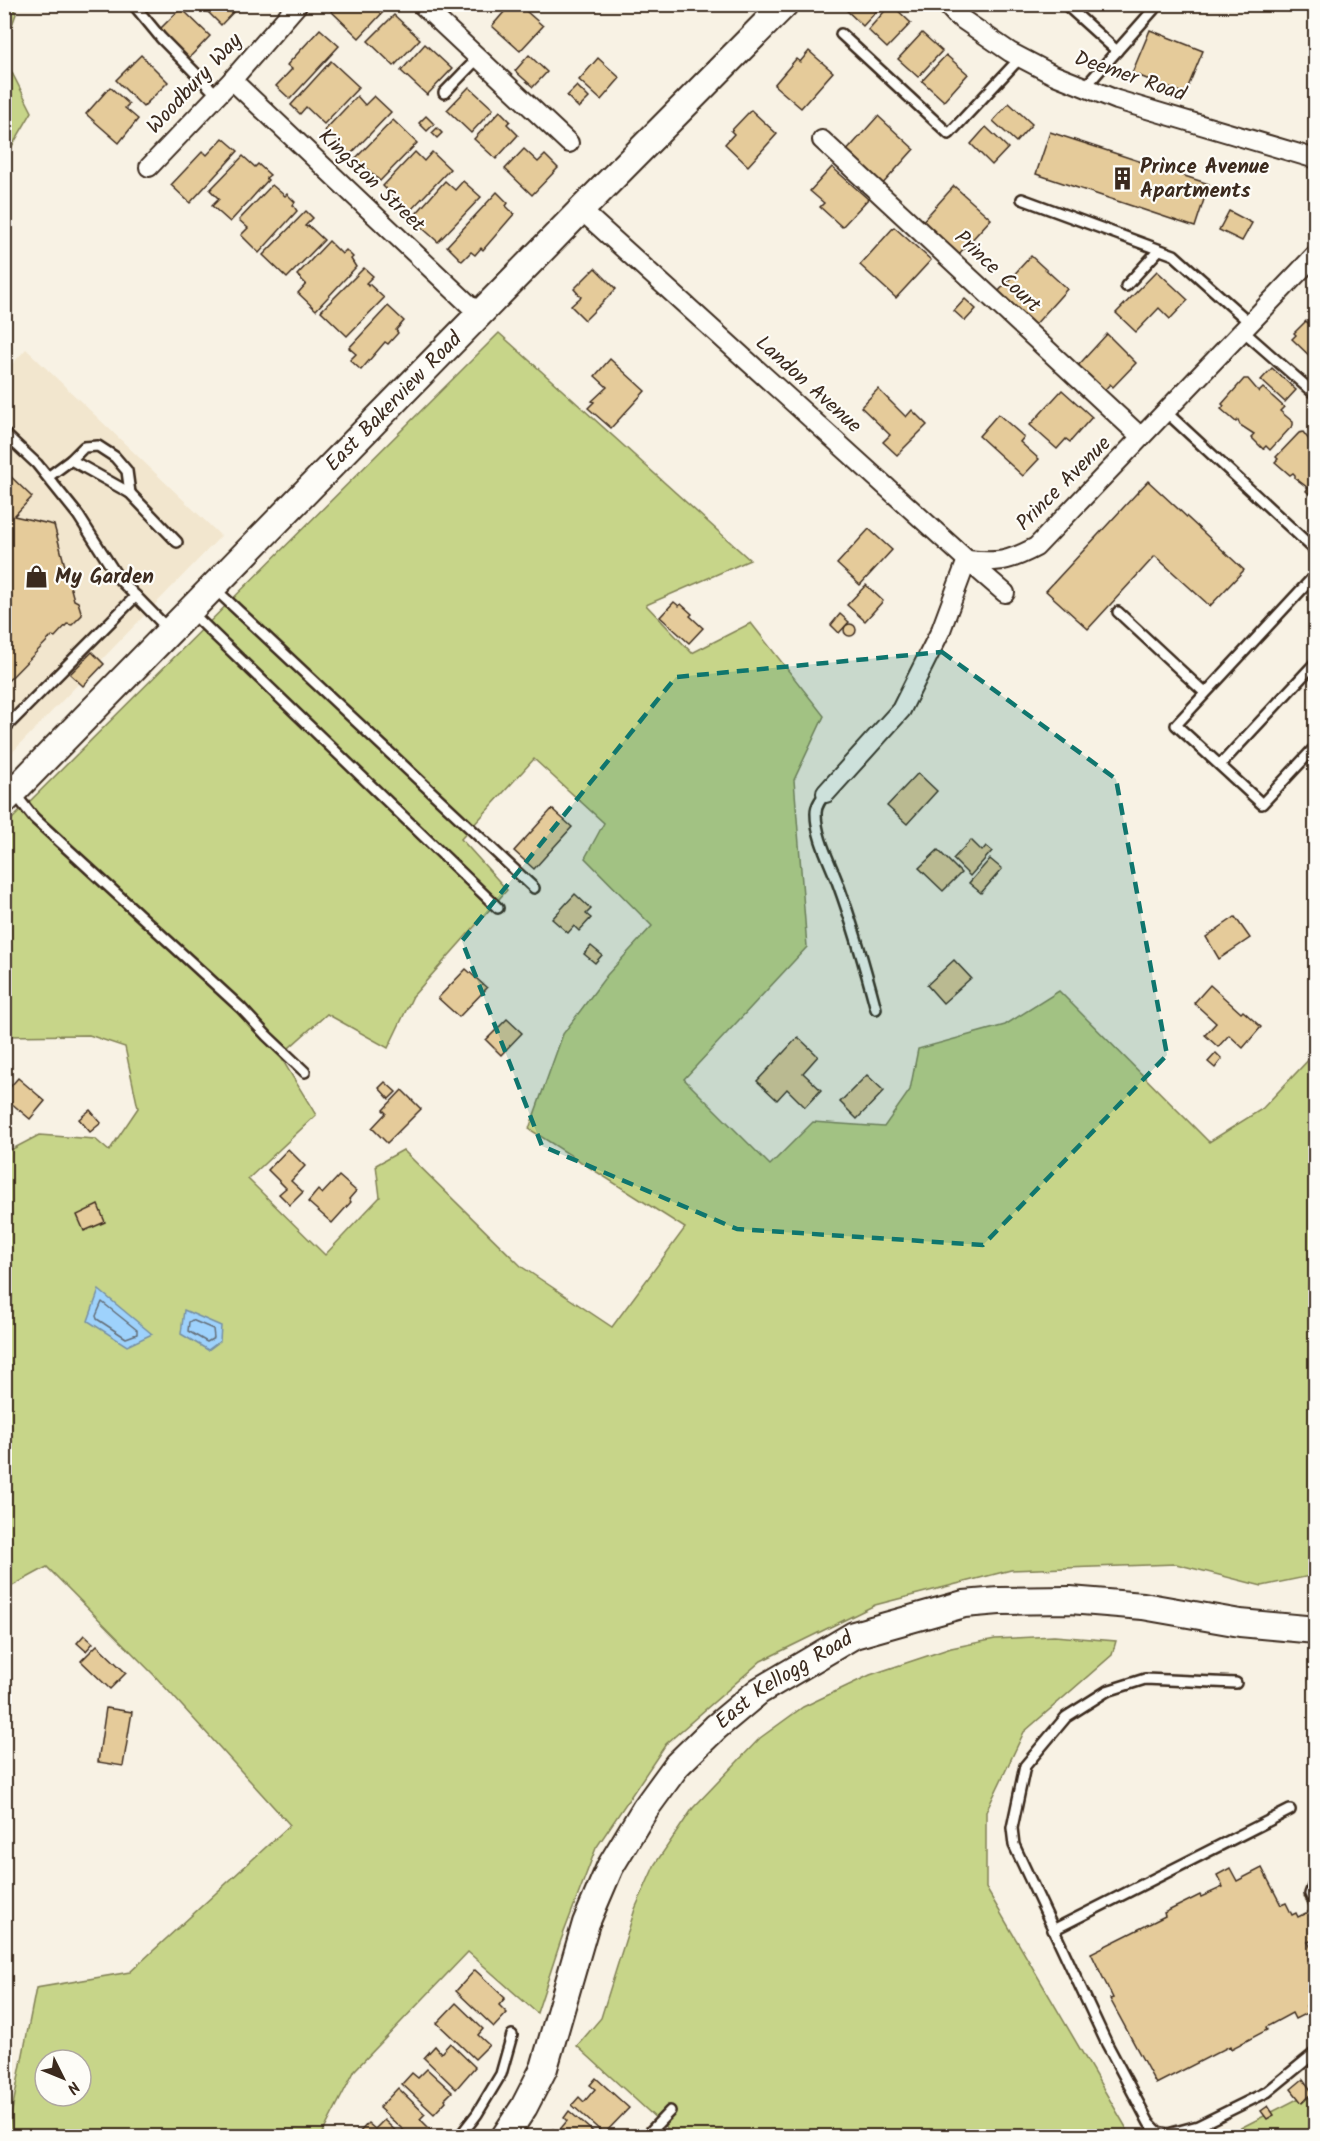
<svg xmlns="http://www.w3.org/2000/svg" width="1320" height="2141" viewBox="0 0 1320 2141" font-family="Kalam,sans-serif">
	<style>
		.built { fill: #f2e6ce }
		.green { fill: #c7d589; stroke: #818054; stroke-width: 1.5; fill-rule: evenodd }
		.water { fill: #9ed2fc; stroke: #768fa3; stroke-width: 1.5 }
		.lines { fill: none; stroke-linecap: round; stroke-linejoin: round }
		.shore { stroke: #636d77; stroke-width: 1.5 }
		.building { fill: #e5cb9a; stroke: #3b2a1e; stroke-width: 1.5 }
		.lane-casing { stroke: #3b2a1e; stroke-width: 14 }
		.street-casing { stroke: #3b2a1e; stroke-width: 22 }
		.secondary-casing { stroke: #3b2a1e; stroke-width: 30 }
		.lane { stroke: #fdfcf7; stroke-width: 9 }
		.street { stroke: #fdfcf7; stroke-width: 18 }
		.secondary { stroke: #fdfcf7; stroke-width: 26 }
		.marked { fill: #0f766e; fill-opacity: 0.2; stroke: #0f766e; stroke-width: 4.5; stroke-dasharray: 12 8; stroke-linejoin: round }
		.labels { text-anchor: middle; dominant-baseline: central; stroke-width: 4.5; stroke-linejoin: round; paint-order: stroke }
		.street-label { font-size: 21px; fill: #3b2a1e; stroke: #fdfcf7 }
		.poi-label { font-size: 21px; font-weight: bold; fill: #3b2a1e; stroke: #fdfcf7; text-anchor: start }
	</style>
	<rect width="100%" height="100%" fill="#f8f2e4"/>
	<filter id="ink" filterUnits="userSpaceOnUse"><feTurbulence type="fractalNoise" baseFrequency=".0167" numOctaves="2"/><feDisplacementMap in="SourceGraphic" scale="12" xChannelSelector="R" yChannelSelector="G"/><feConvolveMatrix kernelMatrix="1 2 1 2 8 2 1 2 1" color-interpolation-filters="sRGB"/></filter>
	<g filter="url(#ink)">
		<polygon class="built" points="26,349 221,536 5,760 4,373"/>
		<g class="green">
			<polygon points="5,4 12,5 16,14 5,45"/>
			<polygon points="4,57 32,112 5,158 4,158"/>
			<path d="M499 333 750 560 646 605 692 653 751 623 824 716 794 780 807 947 684 1079 770 1165 813 1122 884 1127 910 1090 918 1049 1005 1025 1059 991 1209 1142 1262 1109 1315 1053V1575L1262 1586 1176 1564 1011 1570 875 1605 761 1661 666 1744 596 1848 561 1940 537 2013 468 1952 355 2070 321 2136H7L36 1988 130 1972 290 1825 154 1675 47 1567 5 1590V1153L39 1135 95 1139 109 1151 138 1108 125 1047 89 1035 5 1036 4 827ZM534 759 604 823 585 858 652 926 607 975 563 1034 529 1129 685 1228 612 1327 522 1267 403 1150 376 1165 380 1197 325 1255 248 1179 316 1115 280 1056 327 1014 388 1048 413 996 507 890 461 839ZM45 2060H81V2096H45Z"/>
			<polygon points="1054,1636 1116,1641 1112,1655 1024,1732 986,1812 986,1888 1131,2136 666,2136 670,2131 577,2046 601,2018 635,1909 655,1864 693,1808 760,1738 803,1707 870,1675 951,1648 995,1639"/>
			<polygon points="1315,2090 1315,2136 1225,2136"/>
		</g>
		<g class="water">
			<polygon points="99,1290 152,1334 127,1346 88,1321"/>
			<polygon points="184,1310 221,1326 220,1341 208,1350 181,1334"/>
		</g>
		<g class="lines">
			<g class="shore">
				<polygon points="102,1302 137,1330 137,1334 126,1338 97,1319 96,1316"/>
				<polygon points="192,1320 213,1329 214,1338 207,1342 188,1331 189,1322"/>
			</g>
		</g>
		<g class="building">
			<polygon points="200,4 241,4 221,25"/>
			<polygon points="338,4 381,4 386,9 359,38 331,11"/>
			<polygon points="511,4 518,4 543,26 520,51 492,26"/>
			<polygon points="844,4 883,4 863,26 842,6"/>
			<polygon points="891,4 911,23 887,48 868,30"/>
			<polygon points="181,8 210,36 188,59 159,30"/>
			<polygon points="394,15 420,39 394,66 368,41"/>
			<polygon points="320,29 339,46 290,99 276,86 292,69 287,65"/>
			<polygon points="1150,30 1203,51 1185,94 1132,73"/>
			<polygon points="922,33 942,51 918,77 898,59"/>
			<polygon points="425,44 452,69 427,95 401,71"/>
			<polygon points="809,51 833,72 801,108 774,85 796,59 800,62"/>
			<polygon points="141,55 168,82 143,107 116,80"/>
			<polygon points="529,55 547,72 533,87 515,71"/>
			<polygon points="946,55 968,74 944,101 922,81"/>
			<polygon points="598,58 620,78 601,100 579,80"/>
			<polygon points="331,61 359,87 324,124 306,107 300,114 291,105"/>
			<polygon points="577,86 589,98 579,108 567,96"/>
			<polygon points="110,87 129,104 125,108 138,119 119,143 86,114"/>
			<polygon points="469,87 493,109 471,133 447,110"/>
			<polygon points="357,96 365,105 374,96 391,112 350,155 348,153 346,155 336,145 339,142 325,130"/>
			<polygon points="1009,103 1032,124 1016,142 993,121"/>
			<polygon points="751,110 777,134 748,166 725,144 734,134 731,131"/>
			<polygon points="500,111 510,121 507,124 518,135 496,159 474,139"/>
			<polygon points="426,116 434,124 427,131 419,123"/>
			<polygon points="878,116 914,149 880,187 844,154"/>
			<polygon points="393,120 417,143 380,181 363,165 358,170 351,163"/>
			<polygon points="986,127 1008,148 992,165 971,144"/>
			<polygon points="437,128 442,133 437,138 432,133"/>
			<polygon points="1050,132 1209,184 1195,227 1036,174"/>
			<polygon points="223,138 238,151 190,203 171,185 203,151 207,155"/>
			<polygon points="524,149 538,162 545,155 558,168 532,195 505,169"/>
			<polygon points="415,152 424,161 432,152 450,169 409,212 383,186"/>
			<polygon points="243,156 255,167 258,164 270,175 266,178 268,180 230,222 212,206 219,199 210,190"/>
			<polygon points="832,167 868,199 842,227 820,207 824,203 810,191"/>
			<polygon points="445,181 455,190 463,181 481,197 438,242 418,224 421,221 415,215"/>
			<polygon points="272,185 285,196 287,194 295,202 293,205 297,211 259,253 241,235 248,228 239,220"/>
			<polygon points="954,186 991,219 957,256 921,223"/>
			<polygon points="497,192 508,203 506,206 514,214 483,250 481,248 475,255 471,252 462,261 447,246"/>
			<polygon points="306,211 313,218 305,226 307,227 309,226 324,240 287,278 263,255"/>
			<polygon points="1229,211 1252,223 1242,241 1219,230"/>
			<polygon points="894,227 931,260 896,298 860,265"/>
			<polygon points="329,241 342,254 346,250 353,257 351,259 356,267 316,310 298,293 306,284 297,275"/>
			<polygon points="1031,256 1067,289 1034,326 997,293"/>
			<polygon points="364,268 373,276 366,283 368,286 369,284 384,298 347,336 321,311"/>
			<polygon points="595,268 616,289 585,320 571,306 581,297 574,289"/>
			<polygon points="1157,271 1188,300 1170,319 1159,308 1136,332 1116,313"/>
			<polygon points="965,299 976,309 965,321 954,311"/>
			<polygon points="388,306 404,321 396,330 398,333 388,344 385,342 361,370 350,360 356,354 349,348"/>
			<polygon points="1316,312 1316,362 1292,339 1296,335 1294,333 1306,321 1308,323"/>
			<polygon points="1107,334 1136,363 1113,387 1110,384 1100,395 1074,370"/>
			<polygon points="610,359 645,391 611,428 588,408 594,402 592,401 607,387 595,376"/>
			<polygon points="1272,368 1296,390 1285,402 1261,380"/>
			<polygon points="1244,379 1248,379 1259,392 1263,388 1284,407 1280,411 1293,422 1293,425 1270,450 1266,446 1263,449 1251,437 1254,434 1240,425 1238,420 1236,422 1221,409 1224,406 1222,404"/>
			<polygon points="878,389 906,417 912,410 927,425 897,455 883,442 890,435 861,407"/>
			<polygon points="1062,390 1092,417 1070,442 1066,439 1057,449 1030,425"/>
			<polygon points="998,414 1024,437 1020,442 1039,459 1023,476 979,436"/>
			<polygon points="1303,432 1313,445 1316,443 1316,500 1306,491 1308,488 1295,478 1295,475 1293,473 1290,475 1275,462 1278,459 1276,457 1299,433"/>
			<polygon points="4,470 32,497 14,516 54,525 74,600 78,602 82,615 72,625 67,624 55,637 52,636 4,685 4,583 9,584 4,570"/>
			<polygon points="1148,481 1244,570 1210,606 1155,556 1088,629 1046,591"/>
			<polygon points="869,529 892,550 860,585 837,564"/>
			<polygon points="866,585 883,601 865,621 847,605"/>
			<polygon points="674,602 679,606 681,604 692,614 690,616 703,628 689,643 660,617"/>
			<polygon points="840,614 849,622 839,633 831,625"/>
			<circle cx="850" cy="630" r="6"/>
			<polygon points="92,652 104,664 83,686 70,674"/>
			<polygon points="918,773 937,791 907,824 887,806"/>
			<polygon points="552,809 572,827 534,869 514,851"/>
			<polygon points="971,840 982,851 986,846 992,851 970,876 953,859"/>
			<polygon points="938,850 961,873 943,891 919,868"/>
			<polygon points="990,859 1002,869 981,893 969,883"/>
			<polygon points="575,894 591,909 586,914 591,918 579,931 574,926 568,933 552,919"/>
			<polygon points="1235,917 1250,938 1219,959 1206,937"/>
			<polygon points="591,946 602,955 595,963 584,954"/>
			<polygon points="954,960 971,978 943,1003 927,985"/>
			<polygon points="466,969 487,988 459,1017 438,998"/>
			<polygon points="1210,985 1241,1013 1243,1011 1261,1027 1243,1048 1229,1035 1218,1047 1205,1035 1216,1023 1194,1003"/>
			<polygon points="507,1019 522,1033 501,1055 486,1040"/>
			<polygon points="798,1037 818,1056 803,1073 821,1090 805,1107 787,1089 777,1100 757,1081"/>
			<polygon points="1216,1053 1222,1059 1215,1068 1208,1062"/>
			<polygon points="867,1075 884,1091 857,1119 840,1102"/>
			<polygon points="18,1078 45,1101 30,1119 4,1097 4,1094"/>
			<polygon points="385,1082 396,1092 389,1099 379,1088"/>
			<polygon points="402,1090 421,1109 387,1143 372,1128 386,1113 383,1110"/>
			<polygon points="90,1110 101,1123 90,1132 79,1119"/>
			<polygon points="288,1149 305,1166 291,1181 303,1192 290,1205 279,1194 286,1188 268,1170"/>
			<polygon points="339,1176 356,1191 349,1199 351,1202 332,1223 308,1202 318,1190 322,1194"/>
			<polygon points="98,1205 105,1222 84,1231 77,1215"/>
			<polygon points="84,1635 93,1643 86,1651 77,1643"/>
			<polygon points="97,1645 126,1673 110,1689 81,1661"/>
			<polygon points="106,1708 132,1712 123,1766 98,1762"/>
			<polygon points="1230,1868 1237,1881 1262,1868 1281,1905 1286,1903 1292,1915 1296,1913 1298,1917 1316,1908 1316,1935 1311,1937 1313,1940 1308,1942 1316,1958 1307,1962 1316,1978 1316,2002 1306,2006 1309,2012 1295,2019 1292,2013 1266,2027 1267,2030 1231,2049 1230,2046 1156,2084 1110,1999 1113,1998 1091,1953 1165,1916 1164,1913 1200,1895 1201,1897 1223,1887 1217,1875"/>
			<polygon points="475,1970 505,1998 499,2005 507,2013 494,2027 456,1991"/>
			<polygon points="456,2003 483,2029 478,2035 489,2045 475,2059 437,2023"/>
			<polygon points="450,2043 475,2067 456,2089 424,2058 435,2046 441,2053"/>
			<polygon points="427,2069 452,2092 445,2099 446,2101 434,2114 402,2084 412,2073 418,2078"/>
			<polygon points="596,2078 629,2108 604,2134 572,2105 579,2097 584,2102 595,2089 590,2085"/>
			<polygon points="1303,2079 1313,2093 1302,2103 1291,2089"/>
			<polygon points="398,2088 425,2114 420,2119 431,2130 424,2136 410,2136 379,2108"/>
			<polygon points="1268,2106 1274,2115 1267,2119 1261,2111"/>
			<polygon points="569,2111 598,2136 547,2136 553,2129 557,2133 567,2121 564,2118"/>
			<polygon points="384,2120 401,2136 360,2136 358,2134 368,2123 375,2129"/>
		</g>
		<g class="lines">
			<defs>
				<g id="lane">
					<polyline points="133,4 161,38 217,95"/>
					<polyline points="1065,4 1117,51"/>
					<polyline points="841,34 949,134 1021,57"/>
					<polyline points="1085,87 1154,9"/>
					<polyline points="444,93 478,58"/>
					<polyline points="1022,199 1174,255 1250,323"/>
					<polyline points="1126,286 1159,250"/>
					<polyline points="1242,330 1316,395"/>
					<polyline points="1165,411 1316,551"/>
					<polyline points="4,433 37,464 78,515 119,579 169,630"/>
					<polyline points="71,460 84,447 98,446 115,457 127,471 130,493"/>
					<polyline points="48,477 71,460 130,493 177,542"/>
					<polyline points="1316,574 1176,725 1262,804 1316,746"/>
					<polyline points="214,588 534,888"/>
					<polyline points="191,612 498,908"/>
					<polyline points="1118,612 1205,693"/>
					<polyline points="4,729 136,596"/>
					<polyline points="1220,765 1316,662"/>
					<path d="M826 793C821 799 816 805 816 813 816 838 830 862 838 884 853 925 865 967 876 1009"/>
					<polyline points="15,794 34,818 241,1008 267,1036 305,1072"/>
					<polyline points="1236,1683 1145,1679 1107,1691 1066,1717 1025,1766 1012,1828 1014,1845 1107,2044 1149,2123 1158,2132 1168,2134 1198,2126 1267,2092 1316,2052"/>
					<polyline points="1316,1878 1310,1894 1316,1906"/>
					<polyline points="1053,1930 1290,1810"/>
					<polyline points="460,2136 477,2114 501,2074 512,2035"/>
					<polyline points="646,2136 670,2111"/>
				</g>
				<g id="street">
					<polyline points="421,4 569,143"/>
					<polyline points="946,4 956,15 1010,52 1052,74 1117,100 1316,159"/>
					<polyline points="232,80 479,314"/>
					<polyline points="822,140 1141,437"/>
					<polyline points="149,167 232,80 298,4"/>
					<polyline points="581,210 967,560 1005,593"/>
					<path d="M826 793 901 710 941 630 967 560C997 563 1008 562 1036 547L1316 254"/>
				</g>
				<g id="secondary">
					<path id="s1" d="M4 801 581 210 785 4"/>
					<path id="s2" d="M505 2136 524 2107 544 2068 586 1923 610 1867 645 1809 677 1765 716 1727 759 1691 854 1635 964 1604 999 1601 1070 1600 1143 1606 1240 1623 1316 1630"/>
				</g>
			</defs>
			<use href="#lane" class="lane-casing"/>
			<use href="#street" class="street-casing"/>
			<use href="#secondary" class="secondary-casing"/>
			<use href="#lane" class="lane"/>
			<use href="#street" class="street"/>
			<use href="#secondary" class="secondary"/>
		</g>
	</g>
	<path class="marked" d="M942 652 1116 779 1167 1055 983 1245 737 1229 542 1146 462 941 676 677Z"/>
	<defs>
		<symbol id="building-bare" viewBox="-9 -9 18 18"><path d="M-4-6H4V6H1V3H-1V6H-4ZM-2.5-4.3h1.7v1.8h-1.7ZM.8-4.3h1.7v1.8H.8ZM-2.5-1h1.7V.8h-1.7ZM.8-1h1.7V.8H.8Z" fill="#3b2a1e" stroke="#fdfcf7" stroke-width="2.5" paint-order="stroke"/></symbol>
		<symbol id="shop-bare" viewBox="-9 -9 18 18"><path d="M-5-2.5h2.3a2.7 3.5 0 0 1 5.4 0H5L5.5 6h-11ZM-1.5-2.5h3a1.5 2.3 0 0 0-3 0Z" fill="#3b2a1e" stroke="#fdfcf7" stroke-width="2.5" paint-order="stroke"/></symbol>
	</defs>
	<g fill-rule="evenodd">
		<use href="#building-bare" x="1106" y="162" width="33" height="33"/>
		<use href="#shop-bare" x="20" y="560" width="33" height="33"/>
	</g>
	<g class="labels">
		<g class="street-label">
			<text transform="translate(1130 77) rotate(19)">Deemer Road</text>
			<text transform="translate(195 84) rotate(-47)">Woodbury Way</text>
			<text transform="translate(371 181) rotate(44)">Kingston Street</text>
			<text transform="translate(997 272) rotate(43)">Prince Court</text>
			<text transform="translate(808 385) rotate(42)">Landon Avenue</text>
			<text stroke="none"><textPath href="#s1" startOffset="558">East Bakerview Road</textPath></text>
			<text transform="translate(1064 484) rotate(-45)">Prince Avenue</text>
			<text stroke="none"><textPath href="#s2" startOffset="550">East Kellogg Road</textPath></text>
		</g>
		<g class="poi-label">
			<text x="1140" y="167">Prince Avenue<tspan x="1140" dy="24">Apartments</tspan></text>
			<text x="55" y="577">My Garden</text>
		</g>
	</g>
	<rect width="1320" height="2141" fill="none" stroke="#fdfcf7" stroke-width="24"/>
	<rect x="12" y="12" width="1296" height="2117" fill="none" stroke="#3b2a1e" stroke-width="2" filter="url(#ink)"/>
	<g transform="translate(63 2078) rotate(133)"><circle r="28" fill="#fdfcf7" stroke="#afa8a0" stroke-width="1.5"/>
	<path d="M0-4.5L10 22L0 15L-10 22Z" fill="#3b2a1e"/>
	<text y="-9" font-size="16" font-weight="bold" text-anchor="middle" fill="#3b2a1e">N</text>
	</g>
</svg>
